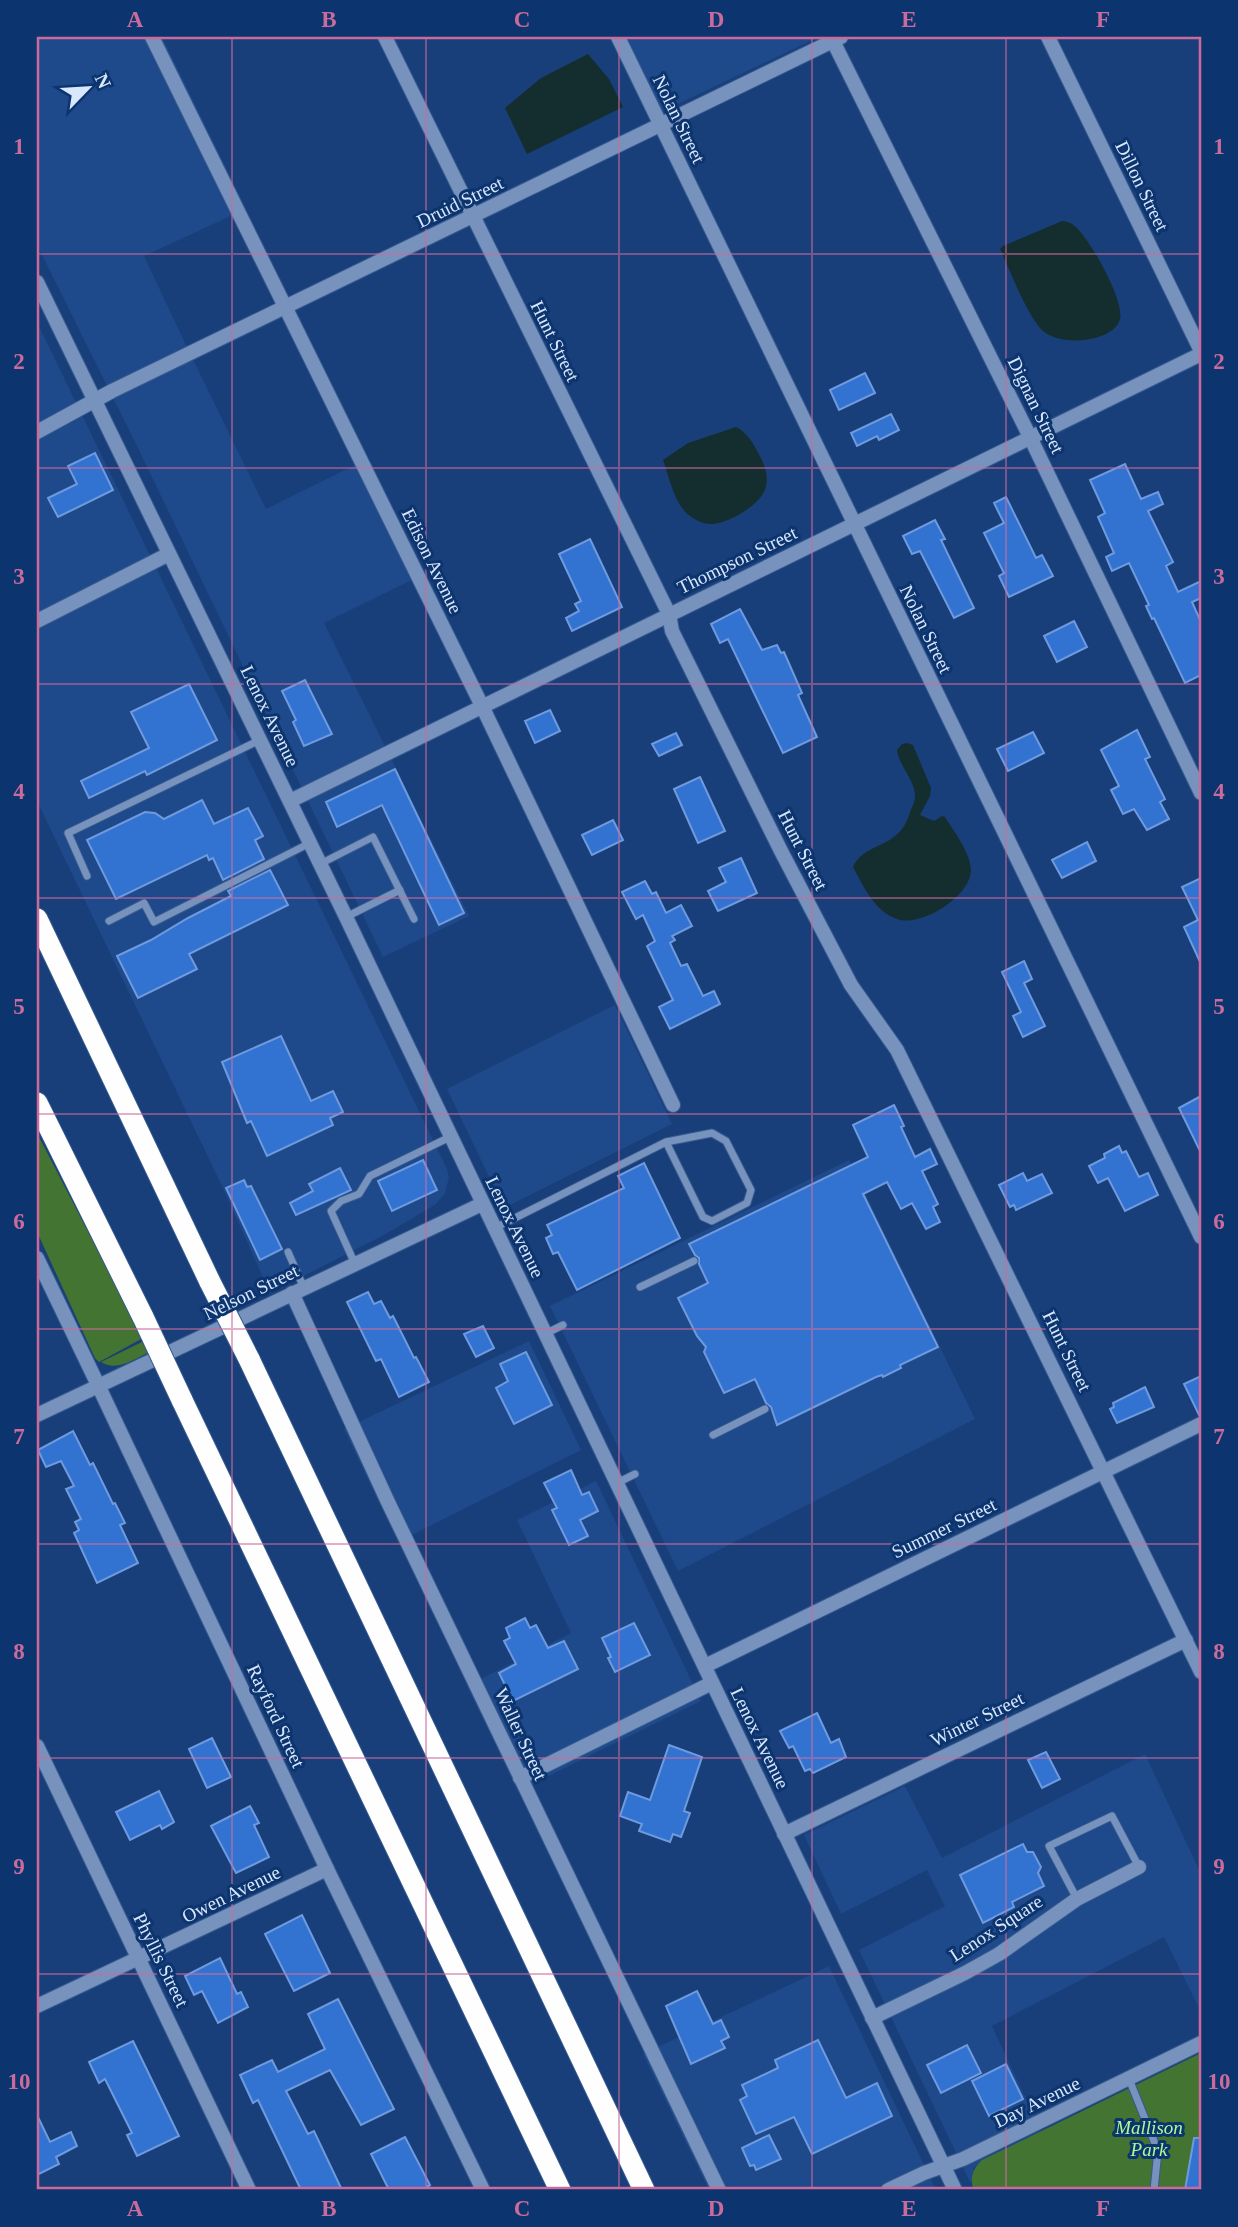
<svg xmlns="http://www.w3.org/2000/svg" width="1238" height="2227" viewBox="0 0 1238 2227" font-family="'Times New Roman',serif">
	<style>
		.built { fill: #1e498a }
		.green { fill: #437432 }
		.water { fill: #142e2f }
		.building { fill: #3273d2; stroke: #6f9add; stroke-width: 2 }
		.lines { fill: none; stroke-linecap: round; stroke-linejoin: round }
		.service-casing { stroke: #375a8f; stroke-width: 9 }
		.minor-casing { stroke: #375a8f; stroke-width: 16 }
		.tertiary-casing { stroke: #375a8f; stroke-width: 16 }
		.motorway-casing { stroke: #375a8f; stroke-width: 23 }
		.service { stroke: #7692bd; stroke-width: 7 }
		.minor { stroke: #7692bd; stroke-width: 14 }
		.tertiary { stroke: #7692bd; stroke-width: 14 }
		.motorway { stroke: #fefefe; stroke-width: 21 }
		.motorway-bridge-casing { stroke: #375a8f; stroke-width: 23; stroke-linecap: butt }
		.motorway-bridge { stroke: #fefefe; stroke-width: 21 }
		.grid { fill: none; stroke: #cb6b9c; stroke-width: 2; stroke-opacity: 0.55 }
		.labels { text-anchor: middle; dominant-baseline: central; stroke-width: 6; stroke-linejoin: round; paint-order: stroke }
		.street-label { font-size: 19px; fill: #d9e7fd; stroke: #0c346e }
		.park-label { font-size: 19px; font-style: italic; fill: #adfa95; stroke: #0c346e }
		.neatline { fill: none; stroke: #cb6b9c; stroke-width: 2.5 }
		.grid-label { font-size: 23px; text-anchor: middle; font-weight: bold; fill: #cb6b9c }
	</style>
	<rect width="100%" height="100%" fill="#183f7a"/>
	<g class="built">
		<polygon points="37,37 162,37 246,209 144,256 186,345 266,509 367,459 424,574 324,623 469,916 383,957 137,446 37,245"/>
		<polygon points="625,37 819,37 661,112"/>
		<polygon points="37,322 447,1169 449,1177 445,1193 435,1205 382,1236 270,1293 222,1186 37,801"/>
		<polygon points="615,1005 672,1124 504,1208 447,1089"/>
		<polygon points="849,1160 975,1419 678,1571 550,1306"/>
		<polygon points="529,1341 581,1450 398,1542 344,1429"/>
		<polygon points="596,1481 701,1701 518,1791 467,1686 571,1633 517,1520"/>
		<polygon points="1145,1754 1201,1874 1201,2012 1164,1937 992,2026 1041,2131 982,2160 974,2168 971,2184 859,1950 945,1906 927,1870 841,1914 804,1835 905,1786 942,1858"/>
		<polygon points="829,1966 936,2190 709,2190 643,2054"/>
	</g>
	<g class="green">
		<polygon points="37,1133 143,1338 99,1362 95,1358 37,1232"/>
		<path d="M144 1341 150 1352C134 1359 117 1372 101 1362Z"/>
		<path d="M1201 2053V2190H974C969 2179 973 2168 982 2160Z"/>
	</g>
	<g class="water">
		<polygon points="588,54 609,79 623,107 527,154 505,108 541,78"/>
		<path d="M1062 221C1067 222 1069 222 1072 224 1088 234 1125 301 1120 319 1118 329 1104 336 1095 338 1080 342 1056 342 1043 331 1027 316 1010 270 1000 249L1003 246Z"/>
		<path d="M736 427C746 432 752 441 757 451 763 461 769 474 766 486 763 504 728 524 711 524 699 524 686 515 680 505 672 492 668 474 663 460L688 443Z"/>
		<path d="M907 743 913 745 931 788 930 796 920 815 934 821 942 816 945 817C955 833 970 852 971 870 971 896 921 928 897 919 874 911 864 887 853 867 866 840 899 851 910 812 912 808 915 801 915 796 915 780 899 766 897 750L902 744Z"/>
	</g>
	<g class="building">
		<polygon points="865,373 875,393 839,410 830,390"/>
		<polygon points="891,414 899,430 879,440 877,436 857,446 851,433"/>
		<polygon points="95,453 113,490 58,517 48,498 77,484 68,466"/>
		<polygon points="1125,464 1141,499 1158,492 1163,504 1148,511 1173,562 1166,566 1178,592 1201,581 1201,598 1192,602 1201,622 1201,675 1185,683 1154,618 1152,619 1146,606 1149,605 1129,563 1112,571 1106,557 1114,553 1098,517 1105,513 1090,480"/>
		<polygon points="1006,497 1036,558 1042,555 1053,576 1009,597 999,576 1004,573 984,533 1004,523 994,503"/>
		<polygon points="935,520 945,539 941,540 974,608 954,618 920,551 912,554 903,536"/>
		<polygon points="590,539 622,607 572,631 566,618 579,611 575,604 581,601 559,554"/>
		<polygon points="740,609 762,650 777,645 781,653 784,652 802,693 798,695 817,737 783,753 728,639 720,643 711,624"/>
		<polygon points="1074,621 1087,647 1057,662 1044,636"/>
		<polygon points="305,680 332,734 304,746 293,722 296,720 282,691"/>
		<polygon points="189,684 217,740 147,775 145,771 89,798 81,781 149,748 131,712"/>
		<polygon points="550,710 560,731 535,743 525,721"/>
		<polygon points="1137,730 1150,757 1145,759 1165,799 1160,802 1169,819 1147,830 1134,809 1123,814 1111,790 1119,786 1101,750"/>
		<polygon points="1033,732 1044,753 1008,771 997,749"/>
		<polygon points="676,733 682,745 659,756 652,744"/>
		<polygon points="395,769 464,913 439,925 382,805 337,827 326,802"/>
		<polygon points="700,777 725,831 698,843 674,789"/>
		<polygon points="202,800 214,824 248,808 263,836 255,840 264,859 223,880 213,858 209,860 207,855 116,899 87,840 145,812 155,813 164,819"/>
		<polygon points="613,820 623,840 592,855 582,835"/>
		<polygon points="1087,842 1096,861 1062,878 1052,860"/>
		<polygon points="741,858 757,893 718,911 708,891 726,882 719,868"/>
		<polygon points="270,870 288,905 189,954 197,969 138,998 117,956 151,940 188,918 231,896 228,891"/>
		<polygon points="1201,878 1201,964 1184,927 1198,920 1182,887"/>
		<polygon points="645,881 652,894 656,892 666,913 681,905 692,926 672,936 675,940 670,943 681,966 687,964 703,996 714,991 720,1004 670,1029 659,1007 673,1000 647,946 655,941 643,915 636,919 622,892"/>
		<polygon points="1024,961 1032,979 1024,983 1045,1026 1023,1037 1013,1016 1021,1012 1002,972"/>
		<polygon points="281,1036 311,1101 333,1091 343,1112 330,1118 333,1125 267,1156 251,1121 247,1123 222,1062"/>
		<polygon points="1201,1096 1201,1153 1179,1108"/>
		<polygon points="894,1105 904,1126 901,1127 915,1157 930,1149 937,1164 922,1171 938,1204 933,1207 940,1222 926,1229 912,1203 901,1209 887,1182 863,1194 938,1347 900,1365 901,1368 883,1377 882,1375 876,1377 777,1425 771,1407 766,1403 755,1379 724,1393 704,1352 706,1347 697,1336 678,1298 708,1283 699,1264 699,1258 695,1255 689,1244 868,1157 853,1125"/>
		<polygon points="1119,1146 1122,1153 1126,1151 1139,1177 1148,1173 1158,1195 1125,1211 1108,1178 1098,1183 1089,1166 1105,1158 1104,1154"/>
		<polygon points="423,1160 437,1190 392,1211 378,1181"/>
		<polygon points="644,1163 680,1238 577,1290 558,1252 553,1254 546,1238 552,1235 547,1225 624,1188 618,1176"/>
		<polygon points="340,1168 351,1190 296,1215 290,1203 313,1191 309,1184"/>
		<polygon points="1023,1173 1027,1181 1042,1174 1052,1193 1016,1210 1014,1205 1010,1207 999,1185"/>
		<polygon points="244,1180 247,1187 251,1186 282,1249 260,1260 226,1188"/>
		<polygon points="368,1292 374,1304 381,1301 390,1318 393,1316 414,1358 416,1357 429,1382 399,1397 381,1359 376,1361 347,1302"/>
		<polygon points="483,1326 494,1348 476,1357 464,1334"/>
		<polygon points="526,1352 552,1405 514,1424 496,1388 508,1381 500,1364"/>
		<polygon points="1201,1376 1201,1414 1199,1415 1184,1384"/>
		<polygon points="1145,1387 1154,1407 1117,1423 1110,1409 1114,1407 1113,1403"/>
		<polygon points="73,1431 90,1465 93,1463 113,1504 115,1503 125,1523 120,1525 138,1563 97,1583 74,1533 79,1530 75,1522 81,1519 66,1489 74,1486 61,1461 46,1467 38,1450"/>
		<polygon points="571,1470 582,1495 589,1492 598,1511 580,1520 588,1536 569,1545 552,1510 557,1508 544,1483"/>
		<polygon points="525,1618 530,1628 536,1625 548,1648 564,1641 578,1669 513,1701 499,1673 516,1664 504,1641 510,1638 506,1628"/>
		<polygon points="634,1623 650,1655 615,1672 608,1658 611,1657 602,1638"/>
		<polygon points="817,1713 831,1743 839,1739 846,1757 813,1773 810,1769 805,1771 793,1746 789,1748 780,1731"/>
		<polygon points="212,1738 231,1777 207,1788 189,1749"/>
		<polygon points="669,1745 702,1757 684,1811 690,1813 681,1837 673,1834 670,1842 639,1831 642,1824 620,1816 628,1792 650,1800"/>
		<polygon points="1046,1752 1060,1779 1042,1788 1028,1760"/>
		<polygon points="159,1791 174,1822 162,1829 160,1825 130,1840 116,1812"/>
		<polygon points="250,1806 259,1823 254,1825 269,1857 236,1873 211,1826"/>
		<polygon points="1023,1844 1027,1852 1033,1852 1041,1867 1038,1873 1044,1886 1012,1902 1014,1907 983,1923 960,1875"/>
		<polygon points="302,1915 330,1973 294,1991 265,1934"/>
		<polygon points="220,1958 237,1994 241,1992 248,2007 218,2023 202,1991 194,1995 185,1976"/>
		<polygon points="697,1991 713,2024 721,2020 729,2037 721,2041 725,2048 691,2064 666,2006"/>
		<polygon points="338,1999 394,2109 361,2125 330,2070 286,2091 308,2134 314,2131 342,2190 301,2190 258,2100 253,2103 240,2075 272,2060 278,2072 325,2049 308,2014"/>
		<polygon points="818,2040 846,2098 877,2083 892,2116 812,2154 794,2117 756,2134 740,2100 747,2096 742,2085 778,2068 775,2060"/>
		<polygon points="133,2041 179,2136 137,2156 127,2135 132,2133 105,2079 99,2083 89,2062"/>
		<polygon points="967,2045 981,2073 941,2093 927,2065"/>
		<polygon points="1006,2064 1023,2099 989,2116 972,2081"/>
		<polygon points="37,2115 50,2142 71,2132 77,2146 56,2157 59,2164 37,2175"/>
		<polygon points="769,2135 781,2159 756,2170 754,2165 750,2166 742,2148"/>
		<polygon points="405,2137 430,2185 428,2186 430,2190 389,2190 371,2154"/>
		<polygon points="1194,2138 1201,2138 1201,2190 1185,2190"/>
	</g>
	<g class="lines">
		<defs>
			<g id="service">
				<polyline points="320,864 373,837 414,919"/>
				<polyline points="87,876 68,833 260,740"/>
				<polyline points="346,917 400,890"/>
				<polyline points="109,921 144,903 154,922 310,843"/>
				<polyline points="495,1228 666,1142 712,1133 726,1141 751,1190 747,1203 712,1221 703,1217 666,1142"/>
				<polyline points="288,1252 304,1288"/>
				<polyline points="355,1264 331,1211 341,1201 359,1194 370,1176 450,1137"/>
				<polyline points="640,1287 694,1261"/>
				<polyline points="545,1334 563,1325"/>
				<polyline points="713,1435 765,1409"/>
				<polyline points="617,1483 635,1474"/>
				<polyline points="1077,1899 1049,1846 1112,1816 1139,1867"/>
				<polyline points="1129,2079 1158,2151 1154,2190"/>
			</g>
			<g id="minor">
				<polyline points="152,37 482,706 673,1105"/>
				<polyline points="385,37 669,614 672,631 781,851 851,985 897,1050 1201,1672"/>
				<polyline points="618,37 1201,1237"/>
				<polyline points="831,37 1030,437 1201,793"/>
				<polyline points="1048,37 1201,351"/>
				<polyline points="37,432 112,391 841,37"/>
				<polyline points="37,621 169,554"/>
				<polyline points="290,801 1201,354"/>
				<polyline points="292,1293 387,1500 719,2190"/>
				<polyline points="98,1385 327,1869 483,2190"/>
				<polyline points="705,1666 1201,1424"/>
				<polyline points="37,1746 249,2190"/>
				<polyline points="520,1778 712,1683"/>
				<polyline points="784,1834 1186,1640"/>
				<polyline points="37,2006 327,1869"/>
				<polyline points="872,2018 965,1973 999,1954 1077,1899 1139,1867"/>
				<polyline points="888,2190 924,2173 963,2159 1201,2043"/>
			</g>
			<g id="tertiary">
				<polyline points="37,282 346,917 955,2190"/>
				<polyline points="37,1258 98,1385"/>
				<polyline points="37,1415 482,1204"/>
			</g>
			<g id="motorway">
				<polyline points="37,919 210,1282"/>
				<polyline points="37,1103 143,1317"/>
				<polyline points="249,1359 644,2190"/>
				<polyline points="182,1400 560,2190"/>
			</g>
		</defs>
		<use href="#service" class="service-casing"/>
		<use href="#minor" class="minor-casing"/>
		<use href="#tertiary" class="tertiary-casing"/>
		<use href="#motorway" class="motorway-casing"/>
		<use href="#service" class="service"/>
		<use href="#minor" class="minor"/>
		<use href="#tertiary" class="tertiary"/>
		<use href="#motorway" class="motorway"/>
		<defs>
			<g id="motorway-bridge">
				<polyline points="210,1282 249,1359"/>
				<polyline points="143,1317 182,1400"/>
			</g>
		</defs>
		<use href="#motorway-bridge" class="motorway-bridge-casing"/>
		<use href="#motorway-bridge" class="motorway-bridge"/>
	</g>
	<path class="grid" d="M232 37V2190M426 37V2190M619 37V2190M812 37V2190M1006 37V2190M37 254H1201M37 468H1201M37 684H1201M37 898H1201M37 1114H1201M37 1329H1201M37 1544H1201M37 1758H1201M37 1974H1201"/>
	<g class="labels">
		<g class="street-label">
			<text transform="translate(679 119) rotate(64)">Nolan Street</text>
			<text transform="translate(1142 186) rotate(64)">Dillon Street</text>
			<text transform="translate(460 202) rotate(-26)">Druid Street</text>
			<text transform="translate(555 341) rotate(64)">Hunt Street</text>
			<text transform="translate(1036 405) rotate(64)">Dignan Street</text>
			<text transform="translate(737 560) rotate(-26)">Thompson Street</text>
			<text transform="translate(432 561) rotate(64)">Edison Avenue</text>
			<text transform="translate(926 629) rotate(64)">Nolan Street</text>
			<text transform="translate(270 716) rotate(64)">Lenox Avenue</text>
			<text transform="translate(803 850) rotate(63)">Hunt Street</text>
			<text transform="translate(515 1227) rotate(64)">Lenox Avenue</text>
			<text transform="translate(251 1292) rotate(-26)">Nelson Street</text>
			<text transform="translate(1067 1351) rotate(64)">Hunt Street</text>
			<text transform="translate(944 1528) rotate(-26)">Summer Street</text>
			<text transform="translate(276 1716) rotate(65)">Rayford Street</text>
			<text transform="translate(977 1719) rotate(-26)">Winter Street</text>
			<text transform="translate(521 1734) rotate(65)">Waller Street</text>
			<text transform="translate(760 1738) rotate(64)">Lenox Avenue</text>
			<text transform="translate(231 1894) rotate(-26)">Owen Avenue</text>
			<text transform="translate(996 1928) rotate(-33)">Lenox Square</text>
			<text transform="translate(161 1960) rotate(64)">Phyllis Street</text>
			<text transform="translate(1037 2102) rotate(-26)">Day Avenue</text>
		</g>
		<g class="park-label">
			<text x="1149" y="2127">Mallison<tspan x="1149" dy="22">Park</tspan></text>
		</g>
	</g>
	<rect width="1238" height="2227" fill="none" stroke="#0c346e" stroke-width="77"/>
	<g transform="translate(88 88) rotate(65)" stroke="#0c346e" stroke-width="5" paint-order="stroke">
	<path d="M0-5L12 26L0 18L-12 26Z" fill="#d9e7fd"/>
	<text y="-10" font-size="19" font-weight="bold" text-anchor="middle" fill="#d9e7fd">N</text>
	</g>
	<rect x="38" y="38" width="1162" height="2150" class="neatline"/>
	<g class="grid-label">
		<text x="135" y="27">A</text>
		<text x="329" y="27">B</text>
		<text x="522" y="27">C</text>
		<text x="716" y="27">D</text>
		<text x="909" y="27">E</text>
		<text x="1103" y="27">F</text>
		<text x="19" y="154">1</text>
		<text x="1219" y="154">1</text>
		<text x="19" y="369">2</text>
		<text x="1219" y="369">2</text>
		<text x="19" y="584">3</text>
		<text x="1219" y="584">3</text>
		<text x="19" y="799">4</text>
		<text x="1219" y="799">4</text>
		<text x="19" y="1014">5</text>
		<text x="1219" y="1014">5</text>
		<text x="19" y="1229">6</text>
		<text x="1219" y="1229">6</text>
		<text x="19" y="1444">7</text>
		<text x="1219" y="1444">7</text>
		<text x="19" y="1659">8</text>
		<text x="1219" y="1659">8</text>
		<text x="19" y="1874">9</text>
		<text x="1219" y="1874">9</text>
		<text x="19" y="2089">10</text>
		<text x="1219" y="2089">10</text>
		<text x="135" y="2216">A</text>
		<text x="329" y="2216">B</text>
		<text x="522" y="2216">C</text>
		<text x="716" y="2216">D</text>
		<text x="909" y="2216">E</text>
		<text x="1103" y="2216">F</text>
	</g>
</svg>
